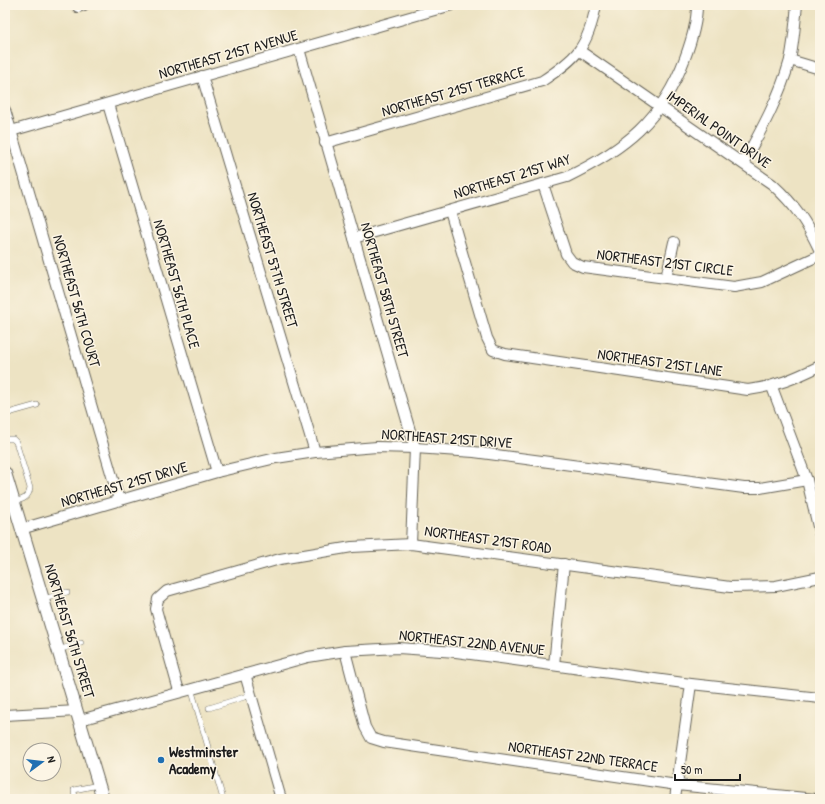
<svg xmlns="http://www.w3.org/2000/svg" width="825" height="804" viewBox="0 0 825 804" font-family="'Patrick Hand',sans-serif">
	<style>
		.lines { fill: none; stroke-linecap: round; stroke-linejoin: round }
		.service-casing { stroke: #656256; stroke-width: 6 }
		.minor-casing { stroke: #656256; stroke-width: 12 }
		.tertiary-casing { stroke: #656256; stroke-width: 14 }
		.service { stroke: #fff; stroke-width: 5 }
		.minor { stroke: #fff; stroke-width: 10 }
		.tertiary { stroke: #fff; stroke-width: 12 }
		.poi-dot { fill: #1f6fb2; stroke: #fcf5e5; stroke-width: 1.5 }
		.labels { text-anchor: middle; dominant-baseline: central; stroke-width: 3; stroke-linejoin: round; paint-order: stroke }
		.street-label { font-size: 15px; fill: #1c1c1c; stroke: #fcf5e5 }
		.poi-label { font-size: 15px; font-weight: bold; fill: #1c1c1c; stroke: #fcf5e5; text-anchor: start }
	</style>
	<rect width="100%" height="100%" fill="#fcf5e5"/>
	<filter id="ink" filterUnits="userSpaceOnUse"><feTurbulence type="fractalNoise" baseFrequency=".025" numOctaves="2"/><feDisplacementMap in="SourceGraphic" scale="8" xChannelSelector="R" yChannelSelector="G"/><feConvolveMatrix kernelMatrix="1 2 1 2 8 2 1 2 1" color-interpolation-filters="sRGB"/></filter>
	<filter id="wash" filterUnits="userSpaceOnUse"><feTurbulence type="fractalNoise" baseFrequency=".012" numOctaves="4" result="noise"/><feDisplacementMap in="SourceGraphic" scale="16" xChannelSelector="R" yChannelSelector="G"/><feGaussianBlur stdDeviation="0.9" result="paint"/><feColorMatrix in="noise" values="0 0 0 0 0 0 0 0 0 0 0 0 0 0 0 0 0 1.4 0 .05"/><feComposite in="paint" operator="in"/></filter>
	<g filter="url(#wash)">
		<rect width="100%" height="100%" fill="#ede3c3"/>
	</g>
	<g filter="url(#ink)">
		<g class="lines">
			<defs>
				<g id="service">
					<polyline points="5,414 37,405"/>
					<path d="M5 439H13L16 442 30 488C29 498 22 500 13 502"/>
					<polyline points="44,599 67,592"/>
					<polyline points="58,650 81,643"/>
					<polyline points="191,688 223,799"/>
					<polyline points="209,708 251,695"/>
					<polyline points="75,799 74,790 98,785"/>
				</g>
				<g id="minor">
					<polyline points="77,5 78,7 84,5"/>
					<polyline points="299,49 415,448 411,544"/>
					<path d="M580 51 772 184C796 206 806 221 820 251"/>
					<polyline points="790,60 820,69"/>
					<polyline points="202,76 315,452"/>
					<polyline points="108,104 217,472"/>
					<polyline points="5,110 119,500"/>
					<polyline points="11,131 452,5"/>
					<path d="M325 143 542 81C577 58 588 47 596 5"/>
					<path d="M743 163C761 131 780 96 790 60 794 42 795 23 797 5"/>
					<polyline points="543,184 566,254 572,262 583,267 734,287 762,282 820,255"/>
					<path d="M450 211 487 338 493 350 505 354 748 390C777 386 793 379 820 366"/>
					<path d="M354 238 567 177C625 149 662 120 685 58 691 42 697 23 697 5"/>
					<polyline points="666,278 674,242"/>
					<polyline points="772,387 807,480 820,535"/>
					<polyline points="21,529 217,472 276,458 315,452 377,447 415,448 474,452 744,488 760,488 807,480"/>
					<polyline points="345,651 365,727 371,738 384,742 677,785 815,799"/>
					<polyline points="554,665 564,564"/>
					<polyline points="245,674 281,799"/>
					<polyline points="179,691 156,609 158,599 167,591 280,559 352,547 411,544 730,587 776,586 820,577"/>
					<polyline points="5,715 77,711"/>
					<polyline points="80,720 308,657 345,651 398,648 456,652 691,684 820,698"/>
					<polyline points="675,799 691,684"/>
				</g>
				<polyline id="tertiary" points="5,473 103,799"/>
			</defs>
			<use href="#service" class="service-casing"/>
			<use href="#minor" class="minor-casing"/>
			<use href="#tertiary" class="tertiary-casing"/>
			<use href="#service" class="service"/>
			<use href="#minor" class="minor"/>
			<use href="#tertiary" class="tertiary"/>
		</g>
	</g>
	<circle class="poi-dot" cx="161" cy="760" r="4"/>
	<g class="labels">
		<g class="street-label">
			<text transform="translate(228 54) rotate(-16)">NORTHEAST 21ST AVENUE</text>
			<text transform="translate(453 91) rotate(-16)">NORTHEAST 21ST TERRACE</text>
			<text transform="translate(719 129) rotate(35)">IMPERIAL POINT DRIVE</text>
			<text transform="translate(512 176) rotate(-17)">NORTHEAST 21ST WAY</text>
			<text transform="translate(273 260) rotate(73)">NORTHEAST 57TH STREET</text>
			<text transform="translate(665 262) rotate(7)">NORTHEAST 21ST CIRCLE</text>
			<text transform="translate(177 284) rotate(74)">NORTHEAST 56TH PLACE</text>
			<text transform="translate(385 290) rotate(74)">NORTHEAST 58TH STREET</text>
			<text transform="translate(77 301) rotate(74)">NORTHEAST 56TH COURT</text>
			<text transform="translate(660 362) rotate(8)">NORTHEAST 21ST LANE</text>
			<text transform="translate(447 438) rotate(4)">NORTHEAST 21ST DRIVE</text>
			<text transform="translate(124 484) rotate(-16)">NORTHEAST 21ST DRIVE</text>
			<text transform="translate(488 539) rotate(8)">NORTHEAST 21ST ROAD</text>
			<text transform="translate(70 631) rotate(73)">NORTHEAST 56TH STREET</text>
			<text transform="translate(472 642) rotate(6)">NORTHEAST 22ND AVENUE</text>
			<text transform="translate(583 756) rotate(8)">NORTHEAST 22ND TERRACE</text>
		</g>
		<g class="poi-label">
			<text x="169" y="751">Westminster<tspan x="169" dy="17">Academy</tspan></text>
		</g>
	</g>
	<rect width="825" height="804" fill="none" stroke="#fcf5e5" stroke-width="20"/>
	<g transform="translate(42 762) rotate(75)"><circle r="19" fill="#fcf5e5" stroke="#a29e95"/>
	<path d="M0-3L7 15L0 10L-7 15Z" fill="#1f6fb2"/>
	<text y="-6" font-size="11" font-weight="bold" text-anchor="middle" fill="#1c1c1c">N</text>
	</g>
	<path d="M675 774v6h65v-6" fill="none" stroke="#1c1c1c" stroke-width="2"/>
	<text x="681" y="774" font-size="12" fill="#1c1c1c" stroke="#fcf5e5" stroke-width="3" paint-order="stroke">50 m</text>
</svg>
